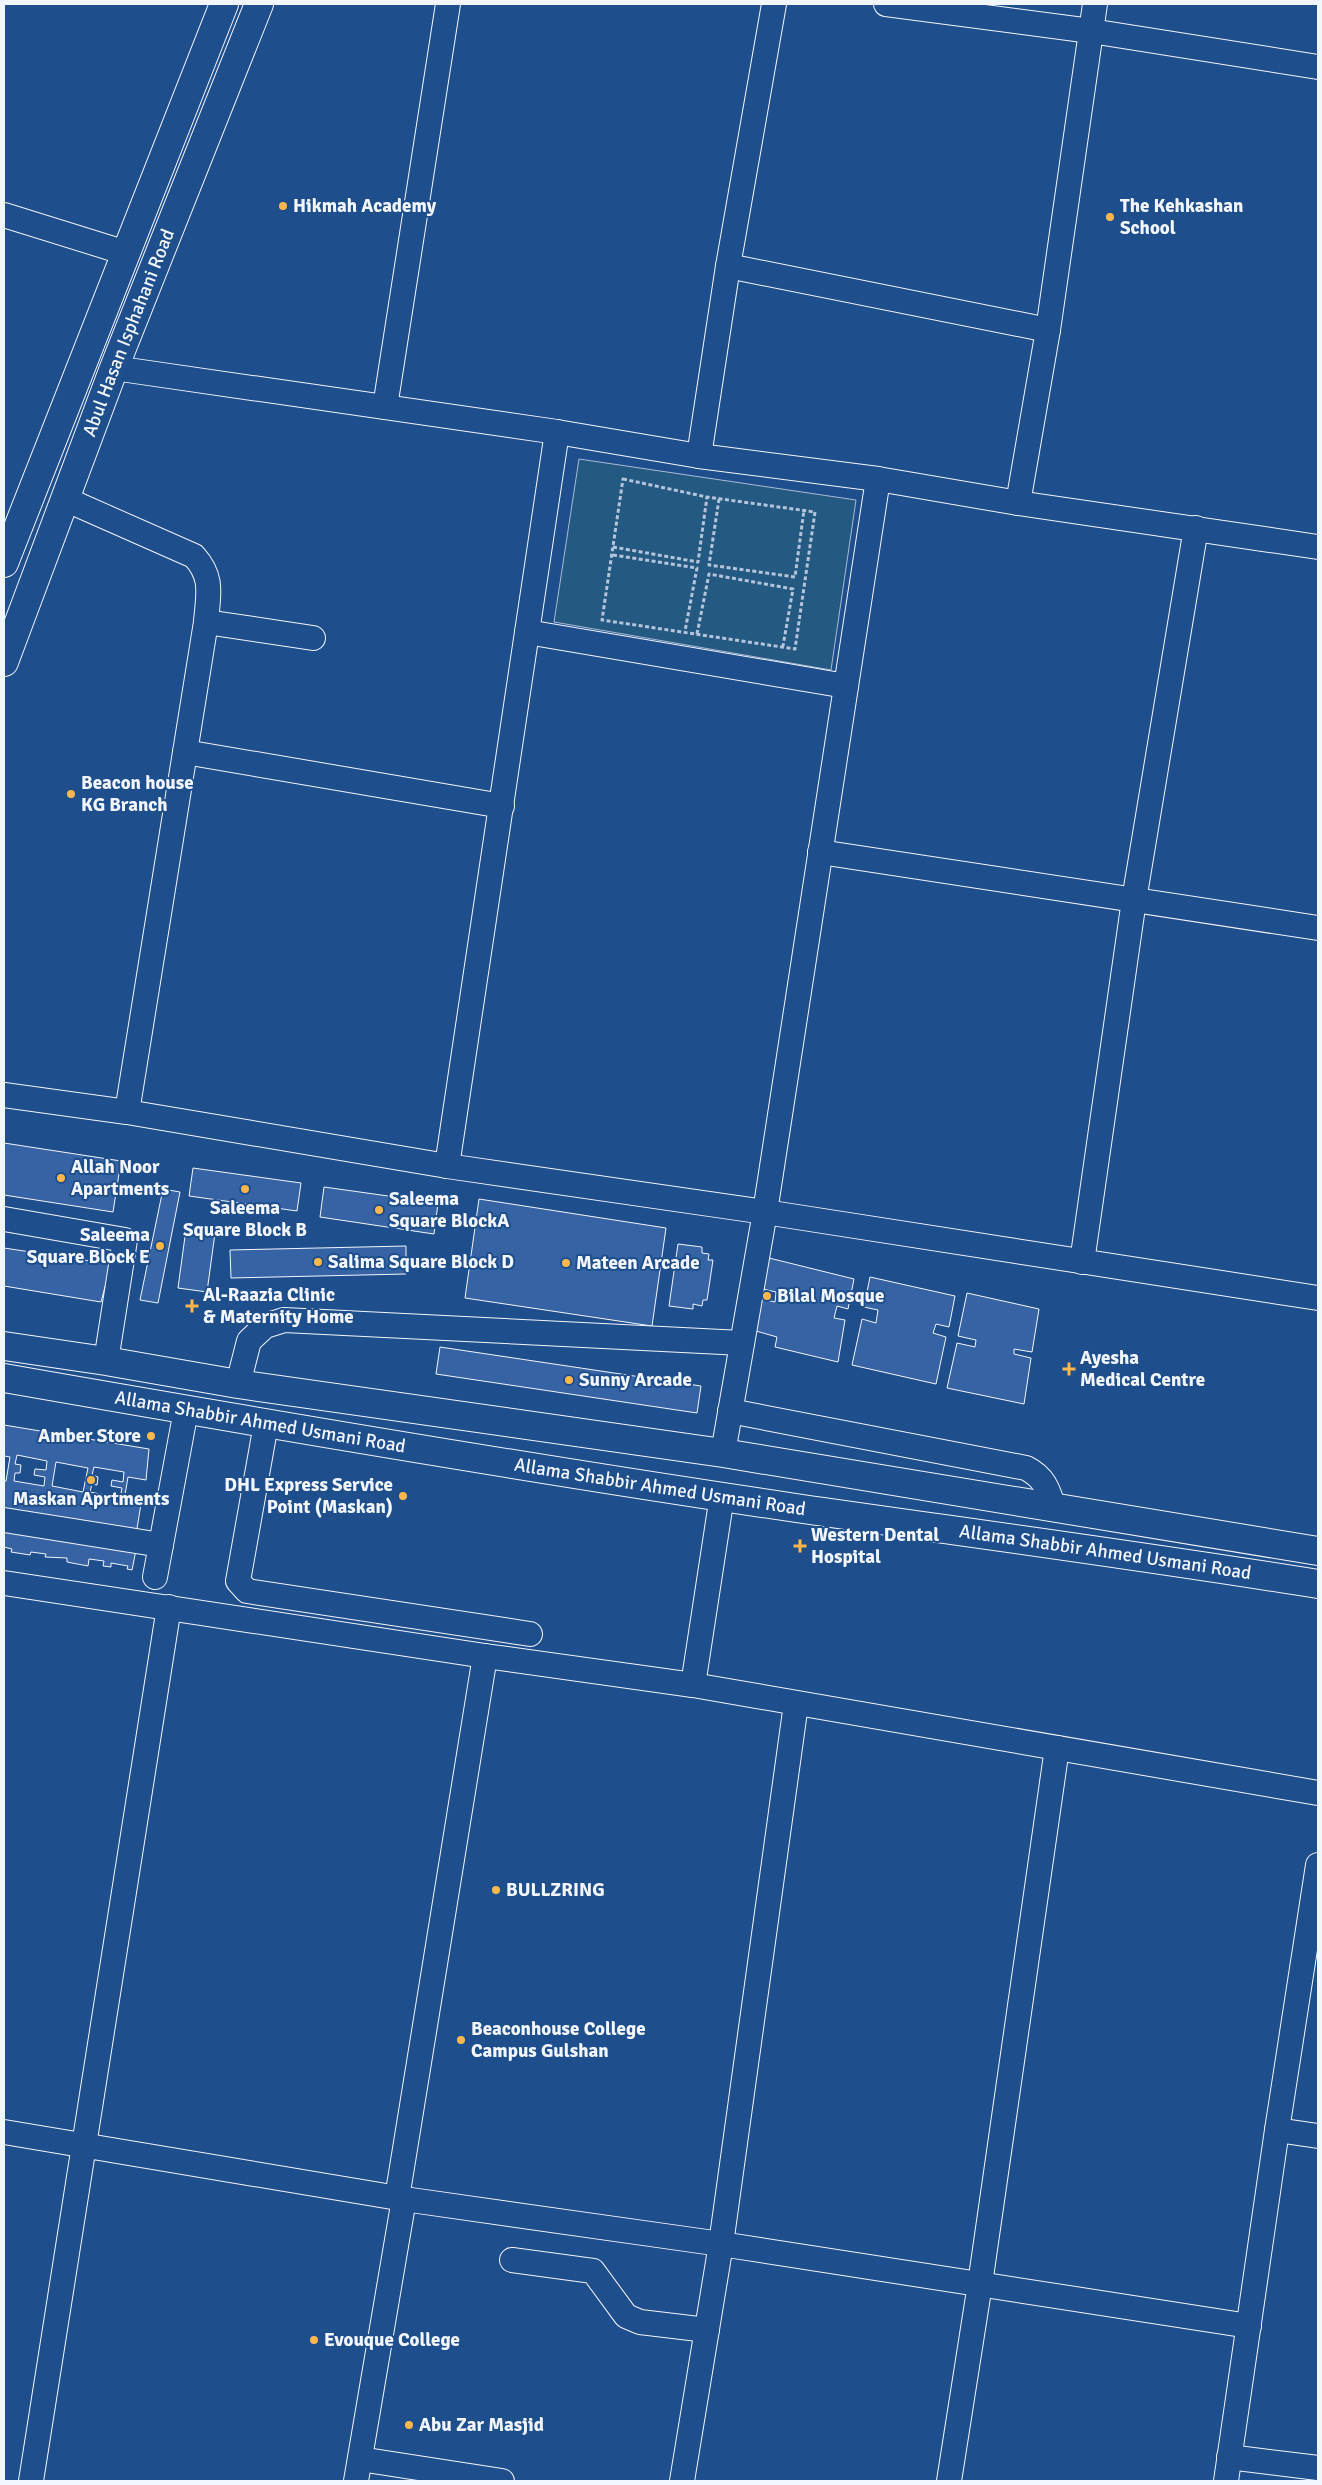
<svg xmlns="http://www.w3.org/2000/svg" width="1322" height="2485" viewBox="0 0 1322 2485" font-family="Signika,sans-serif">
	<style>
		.green { fill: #245a82; stroke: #a8bbd7 }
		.building { fill: #3563a3; stroke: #f2f6ff; fill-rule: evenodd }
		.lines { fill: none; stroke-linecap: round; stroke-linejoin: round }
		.minor-casing { stroke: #f2f6ff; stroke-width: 26 }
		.major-casing { stroke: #f2f6ff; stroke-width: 30 }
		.path { stroke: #b3c4dc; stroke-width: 3; stroke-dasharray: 4 2.5; stroke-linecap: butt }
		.minor { stroke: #1f4e8c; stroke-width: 24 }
		.major { stroke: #1f4e8c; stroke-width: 28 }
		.poi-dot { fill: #ffb74d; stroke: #1f4e8c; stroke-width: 2 }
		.labels { text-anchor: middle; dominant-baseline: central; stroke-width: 4; stroke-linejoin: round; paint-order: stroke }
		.poi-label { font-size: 19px; font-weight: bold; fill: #f2f6ff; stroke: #1f4e8c; text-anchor: start }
		.street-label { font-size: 19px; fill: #f2f6ff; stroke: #1f4e8c }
	</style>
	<rect width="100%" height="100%" fill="#1f4e8c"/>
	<polygon class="green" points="579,459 856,500 831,670 554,622"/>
	<g class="building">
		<polygon points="4,1143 121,1161 113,1212 4,1195"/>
		<polygon points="193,1168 301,1183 297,1211 189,1196"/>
		<polygon points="324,1187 438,1203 434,1234 320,1217"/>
		<polygon points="163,1189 180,1192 158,1303 140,1300"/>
		<polygon points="479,1199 666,1228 652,1326 465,1298"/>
		<polygon points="186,1229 215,1233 207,1292 178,1288"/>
		<polygon points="678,1244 702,1247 702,1253 709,1254 708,1260 713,1260 707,1300 703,1300 702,1306 693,1304 693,1309 669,1306"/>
		<polygon points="406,1246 406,1274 231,1278 230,1250"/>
		<polygon points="4,1248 111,1264 101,1302 4,1286"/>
		<polygon points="769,1258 854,1279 848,1309 837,1306 834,1318 845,1320 838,1362 775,1347 777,1337 756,1331 762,1299 775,1302 776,1292 763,1289"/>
		<polygon points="870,1277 955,1296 949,1327 936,1324 933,1333 946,1337 936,1384 852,1365 862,1319 876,1323 878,1310 864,1307"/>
		<polygon points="967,1293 1039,1309 1032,1352 1014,1349 1014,1354 1031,1358 1024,1404 947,1388 957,1343 975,1347 976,1340 958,1336"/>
		<polygon points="440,1347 701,1386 697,1413 436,1374"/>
		<path d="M4 1425 149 1449 146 1480 128 1477 124 1501 141 1504 136 1535 4 1513V1481H6L10 1457 4 1456ZM17 1455 47 1461 46 1470 35 1469 34 1475 45 1477 44 1486 14 1481 15 1473H20L21 1465 15 1464ZM56 1462 88 1468 83 1492 52 1486ZM94 1467 124 1472 123 1482 112 1480 111 1486 122 1488 120 1498 90 1492 92 1484 97 1485 98 1477 92 1475Z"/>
		<polygon points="4,1527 136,1550 132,1570 127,1569 128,1566 111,1563 111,1567 103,1566 104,1561 89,1559 88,1566 67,1562 67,1558 45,1557 46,1554 31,1552 30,1555 11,1552 12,1549 4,1547"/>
	</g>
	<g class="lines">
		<defs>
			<g id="minor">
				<polyline points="886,4 1091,31 1318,67"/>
				<polyline points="4,215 126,253"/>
				<polyline points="728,266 1048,330"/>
				<polyline points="114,368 557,432 699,456 878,479 1018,503 1318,547"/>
				<polyline points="385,407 448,4"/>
				<polyline points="699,456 728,266 774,4"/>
				<path d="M65 499 194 556C214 578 208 595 206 622L127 1112"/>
				<polyline points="1018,503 1048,330 1095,4"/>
				<polyline points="206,622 313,638"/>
				<polyline points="527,632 846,686"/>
				<polyline points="185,752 502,806"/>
				<polyline points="820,852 1318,928"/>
				<polyline points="4,1095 127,1112 447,1166 765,1212 1318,1298"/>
				<polyline points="447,1166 557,432"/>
				<polyline points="4,1219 125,1240 106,1361"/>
				<polyline points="1082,1262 1134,900 1196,528"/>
				<polyline points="238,1384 249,1341 265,1326 284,1320 742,1343"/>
				<path d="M730 1411 1026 1468C1044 1477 1048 1489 1054 1508"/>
				<polyline points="266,1424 238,1581 247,1591 530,1634"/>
				<polyline points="723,1453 765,1212 878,479"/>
				<polyline points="4,1520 161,1545"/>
				<polyline points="155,1577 186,1410"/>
				<polyline points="4,1583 485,1656 693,1685 1318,1793"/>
				<polyline points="693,1685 722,1496"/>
				<polyline points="1277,2130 1318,2136"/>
				<polyline points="4,2132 404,2199 721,2244 1249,2326"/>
				<polyline points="397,2198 485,1656"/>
				<polyline points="512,2260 593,2271 626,2316 640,2322 707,2330"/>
				<polyline points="1229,2457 1318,2468"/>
				<polyline points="360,2459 502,2481"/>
				<polyline points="31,2481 169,1607"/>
				<polyline points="356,2481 404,2199"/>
				<polyline points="682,2481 721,2244 796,1704"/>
				<polyline points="949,2481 980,2284 1057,1748"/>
				<polyline points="1226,2481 1277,2130 1318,1865"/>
			</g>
			<g id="major">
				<polyline points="4,563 224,4"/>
				<path id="s1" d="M4 662 114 368 259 4"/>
				<polyline points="4,1346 106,1361 238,1384 723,1453 1318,1551"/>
				<path id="s2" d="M4 1378C267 1424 531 1469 796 1508 970 1533 1144 1556 1318 1584"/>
			</g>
		</defs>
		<use href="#minor" class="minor-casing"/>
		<use href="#major" class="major-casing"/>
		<g class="path">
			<polygon points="623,479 707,497 815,512 795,649 602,620"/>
			<polyline points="719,499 709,565 795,577 804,510"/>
			<polyline points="613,547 698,562 707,497"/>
			<polyline points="613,555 697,568 685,631"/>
			<polyline points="697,634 709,574 793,589 783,646"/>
		</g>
		<use href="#minor" class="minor"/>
		<use href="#major" class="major"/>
	</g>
	<g class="poi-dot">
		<circle cx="283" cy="206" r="5"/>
		<circle cx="1110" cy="217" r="5"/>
		<circle cx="71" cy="794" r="5"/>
		<circle cx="61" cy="1178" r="5"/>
		<circle cx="245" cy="1189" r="5"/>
		<circle cx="379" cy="1210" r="5"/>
		<circle cx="160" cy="1246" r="5"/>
		<circle cx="318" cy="1262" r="5"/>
		<circle cx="566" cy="1263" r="5"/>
		<circle cx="767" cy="1296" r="5"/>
		<path d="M189.5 1298.5h5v5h5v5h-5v5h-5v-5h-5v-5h5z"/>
		<path d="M1066.5 1361.5h5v5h5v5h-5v5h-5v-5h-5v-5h5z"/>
		<circle cx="569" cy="1380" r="5"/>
		<circle cx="151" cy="1436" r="5"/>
		<circle cx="91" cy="1480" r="5"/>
		<circle cx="403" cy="1496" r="5"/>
		<path d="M797.5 1538.5h5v5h5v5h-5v5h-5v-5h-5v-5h5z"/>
		<circle cx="496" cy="1890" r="5"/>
		<circle cx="461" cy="2040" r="5"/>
		<circle cx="314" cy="2340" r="5"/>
		<circle cx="409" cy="2425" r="5"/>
	</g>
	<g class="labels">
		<g class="poi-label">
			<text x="293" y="206">Hikmah Academy</text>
			<text x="1120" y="206">The Kehkashan<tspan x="1120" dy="22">School</tspan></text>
			<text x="81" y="783">Beacon house<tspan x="81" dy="22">KG Branch</tspan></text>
			<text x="71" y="1167">Allah Noor<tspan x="71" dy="22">Apartments</tspan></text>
			<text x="389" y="1199">Saleema<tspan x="389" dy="22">Square BlockA</tspan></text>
			<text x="245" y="1208" text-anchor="middle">Saleema<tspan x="245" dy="22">Square Block B</tspan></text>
			<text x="150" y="1235" text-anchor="end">Saleema<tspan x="150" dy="22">Square Block E</tspan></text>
			<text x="328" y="1262">Salima Square Block D</text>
			<text x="576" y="1263">Mateen Arcade</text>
			<text x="203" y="1295">Al-Raazia Clinic<tspan x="203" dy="22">&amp; Maternity Home</tspan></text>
			<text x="777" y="1296">Bilal Mosque</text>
			<text x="1080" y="1358">Ayesha<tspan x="1080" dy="22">Medical Centre</tspan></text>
			<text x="579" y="1380">Sunny Arcade</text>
			<text x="141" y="1436" text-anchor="end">Amber Store</text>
			<text x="393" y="1485" text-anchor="end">DHL Express Service<tspan x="393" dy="22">Point (Maskan)</tspan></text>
			<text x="91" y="1499" text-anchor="middle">Maskan Aprtments</text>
			<text x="811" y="1535">Western Dental<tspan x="811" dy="22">Hospital</tspan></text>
			<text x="506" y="1890">BULLZRING</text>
			<text x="471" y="2029">Beaconhouse College<tspan x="471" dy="22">Campus Gulshan</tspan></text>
			<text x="324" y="2340">Evouque College</text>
			<text x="419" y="2425">Abu Zar Masjid</text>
		</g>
		<g class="street-label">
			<text stroke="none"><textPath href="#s1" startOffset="352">Abul Hasan Isphahani Road</textPath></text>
			<text stroke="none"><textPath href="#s2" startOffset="260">Allama Shabbir Ahmed Usmani Road</textPath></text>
			<text stroke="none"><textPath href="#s2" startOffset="665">Allama Shabbir Ahmed Usmani Road</textPath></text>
			<text stroke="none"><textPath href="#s2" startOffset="1115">Allama Shabbir Ahmed Usmani Road</textPath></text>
		</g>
	</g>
	<rect width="1322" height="2485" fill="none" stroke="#f2f6ff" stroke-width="10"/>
</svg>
